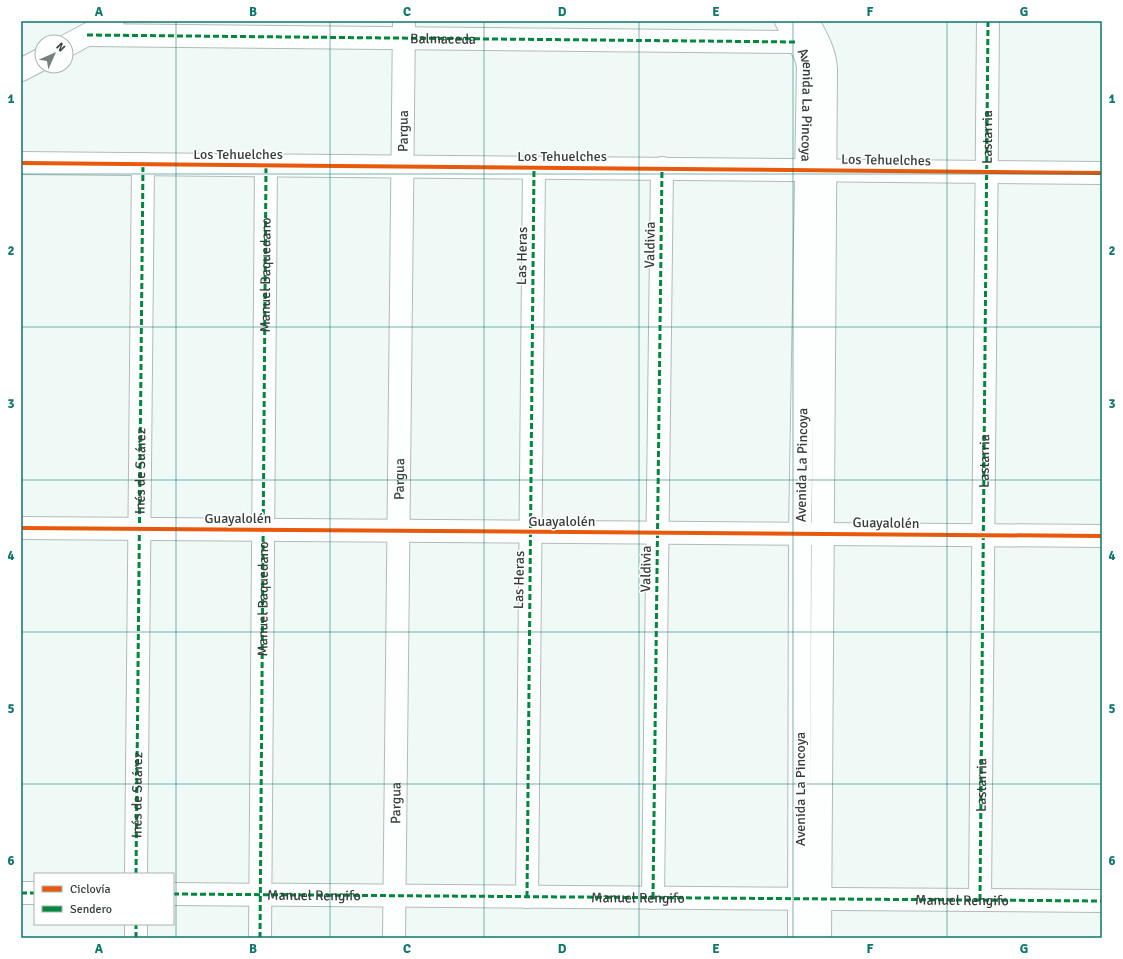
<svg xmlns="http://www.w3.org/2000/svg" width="1123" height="959" viewBox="0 0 1123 959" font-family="Signika,sans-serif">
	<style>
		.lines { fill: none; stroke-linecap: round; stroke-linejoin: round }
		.minor-casing { stroke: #b2bbb8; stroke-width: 24 }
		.tertiary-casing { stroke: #b2bbb8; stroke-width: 24 }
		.minor { stroke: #fdfefe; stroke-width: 22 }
		.tertiary { stroke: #fdfefe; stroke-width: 22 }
		.quiet { stroke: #00873e; stroke-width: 3; stroke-dasharray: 6 3; stroke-linecap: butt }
		.cycleway-casing { stroke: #fff; stroke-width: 6 }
		.cycleway { stroke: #e8590c; stroke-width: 4 }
		.grid { fill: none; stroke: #0f766e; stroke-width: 1; stroke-opacity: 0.55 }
		.labels { text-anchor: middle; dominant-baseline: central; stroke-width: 3; stroke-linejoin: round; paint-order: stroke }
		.street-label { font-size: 14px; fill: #353e3b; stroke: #fff }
		.neatline { fill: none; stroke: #0f766e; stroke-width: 1.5 }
		.grid-label { font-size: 13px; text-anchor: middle; font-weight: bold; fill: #0f766e }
	</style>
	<rect width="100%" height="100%" fill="#effaf6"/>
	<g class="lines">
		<defs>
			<g id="minor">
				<path id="s1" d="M87 35 798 42"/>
				<polyline points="21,163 1102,173"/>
				<polyline points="21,528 1102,536"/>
				<polyline points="136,874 143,164"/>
				<polyline points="21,893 35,893"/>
				<polyline points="173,894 1102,901"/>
				<polyline points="527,897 534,167"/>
				<polyline points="653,898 662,168"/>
				<polyline points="980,900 988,21"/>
				<polyline points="136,938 136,924"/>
				<polyline points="260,938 266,165"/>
				<path id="s2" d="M394 938 404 21"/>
			</g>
			<g id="tertiary">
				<path id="s3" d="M786 21 805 55 808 65 800 533 799 938"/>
				<path d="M808 21C816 37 825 51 826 69L820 938"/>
				<polyline points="66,46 113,21"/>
				<polyline points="21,70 42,59"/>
			</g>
		</defs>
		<use href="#minor" class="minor-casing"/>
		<use href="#tertiary" class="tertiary-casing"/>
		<use href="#minor" class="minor"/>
		<use href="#tertiary" class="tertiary"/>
		<g class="quiet">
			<polyline points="87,35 798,42"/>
			<path id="s4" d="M136 874 143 164"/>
			<polyline points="21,893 35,893"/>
			<path id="s5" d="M173 894 1102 901"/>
			<polyline points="527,897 534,167"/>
			<polyline points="653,898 662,168"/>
			<path id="s6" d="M980 900 988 21"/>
			<polyline points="136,938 136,924"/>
			<path id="s7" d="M260 938 266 165"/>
		</g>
		<defs>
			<g id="cycleway">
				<polyline points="21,163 1102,173"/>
				<polyline points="21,528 1102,536"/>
			</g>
		</defs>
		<use href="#cycleway" class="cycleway-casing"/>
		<use href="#cycleway" class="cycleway"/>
	</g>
	<path class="grid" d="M176 21V938M330 21V938M484 21V938M639 21V938M793 21V938M947 21V938M21 174H1102M21 327H1102M21 480H1102M21 632H1102M21 784H1102"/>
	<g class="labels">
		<g class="street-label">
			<text stroke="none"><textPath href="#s1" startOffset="356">Balmaceda</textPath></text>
			<text stroke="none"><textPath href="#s3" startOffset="89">Avenida La Pincoya</textPath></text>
			<text stroke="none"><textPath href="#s2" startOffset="807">Pargua</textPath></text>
			<text stroke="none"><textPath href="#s6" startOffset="763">Lastarria</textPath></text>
			<text x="238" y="154">Los Tehuelches</text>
			<text x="562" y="156">Los Tehuelches</text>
			<text transform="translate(886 160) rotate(1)">Los Tehuelches</text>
			<text transform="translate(650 245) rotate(-89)">Valdivia</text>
			<text transform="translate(522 256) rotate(-89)">Las Heras</text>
			<text stroke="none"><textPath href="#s7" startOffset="663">Manuel Baquedano</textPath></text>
			<text stroke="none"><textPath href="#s6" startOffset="439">Lastarria</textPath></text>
			<text transform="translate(802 465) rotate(-89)">Avenida La Pincoya</text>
			<text stroke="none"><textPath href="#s4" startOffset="403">Inés de Suárez</textPath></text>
			<text stroke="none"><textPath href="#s2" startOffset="459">Pargua</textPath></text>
			<text x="238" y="518">Guayalolén</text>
			<text x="562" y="521">Guayalolén</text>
			<text transform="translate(886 523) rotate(1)">Guayalolén</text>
			<text transform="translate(646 569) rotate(-89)">Valdivia</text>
			<text transform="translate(519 580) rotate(-89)">Las Heras</text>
			<text stroke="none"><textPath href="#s7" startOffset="339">Manuel Baquedano</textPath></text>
			<text stroke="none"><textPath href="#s6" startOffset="115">Lastarria</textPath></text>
			<text transform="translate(800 789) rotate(-90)">Avenida La Pincoya</text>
			<text stroke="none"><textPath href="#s4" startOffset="79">Inés de Suárez</textPath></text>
			<text stroke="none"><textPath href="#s2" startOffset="135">Pargua</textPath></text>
			<text stroke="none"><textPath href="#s5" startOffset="141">Manuel Rengifo</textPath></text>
			<text stroke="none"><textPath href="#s5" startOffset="465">Manuel Rengifo</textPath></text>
			<text stroke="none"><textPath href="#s5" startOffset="789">Manuel Rengifo</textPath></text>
		</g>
	</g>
	<rect width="1123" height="959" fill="none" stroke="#ffffff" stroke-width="44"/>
	<rect x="34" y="873" width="140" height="52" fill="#ffffff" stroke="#aeb2b1"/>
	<rect x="42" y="886" width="20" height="6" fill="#e8590c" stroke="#aeb2b1"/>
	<text x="70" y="893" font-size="12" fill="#353e3b">Ciclovía</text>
	<rect x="42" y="906" width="20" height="6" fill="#00873e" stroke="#aeb2b1"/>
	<text x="70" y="913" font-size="12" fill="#353e3b">Sendero</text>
	<g transform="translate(54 54) rotate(45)"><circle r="19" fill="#ffffff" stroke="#aeb2b1"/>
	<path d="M0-3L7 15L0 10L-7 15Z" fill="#76807c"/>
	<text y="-6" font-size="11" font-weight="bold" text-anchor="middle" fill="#353e3b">N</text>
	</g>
	<rect x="22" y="22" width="1079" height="915" class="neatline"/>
	<g class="grid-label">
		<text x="99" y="16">A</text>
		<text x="253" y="16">B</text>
		<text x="407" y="16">C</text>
		<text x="562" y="16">D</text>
		<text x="716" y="16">E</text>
		<text x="870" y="16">F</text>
		<text x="1024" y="16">G</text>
		<text x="11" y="103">1</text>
		<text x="1112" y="103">1</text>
		<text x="11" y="255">2</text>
		<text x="1112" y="255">2</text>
		<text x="11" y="408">3</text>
		<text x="1112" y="408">3</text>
		<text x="11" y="560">4</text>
		<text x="1112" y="560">4</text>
		<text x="11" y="713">5</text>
		<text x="1112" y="713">5</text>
		<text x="11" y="865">6</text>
		<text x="1112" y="865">6</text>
		<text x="99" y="953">A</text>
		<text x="253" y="953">B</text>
		<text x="407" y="953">C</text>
		<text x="562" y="953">D</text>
		<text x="716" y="953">E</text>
		<text x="870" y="953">F</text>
		<text x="1024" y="953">G</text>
	</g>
</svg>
